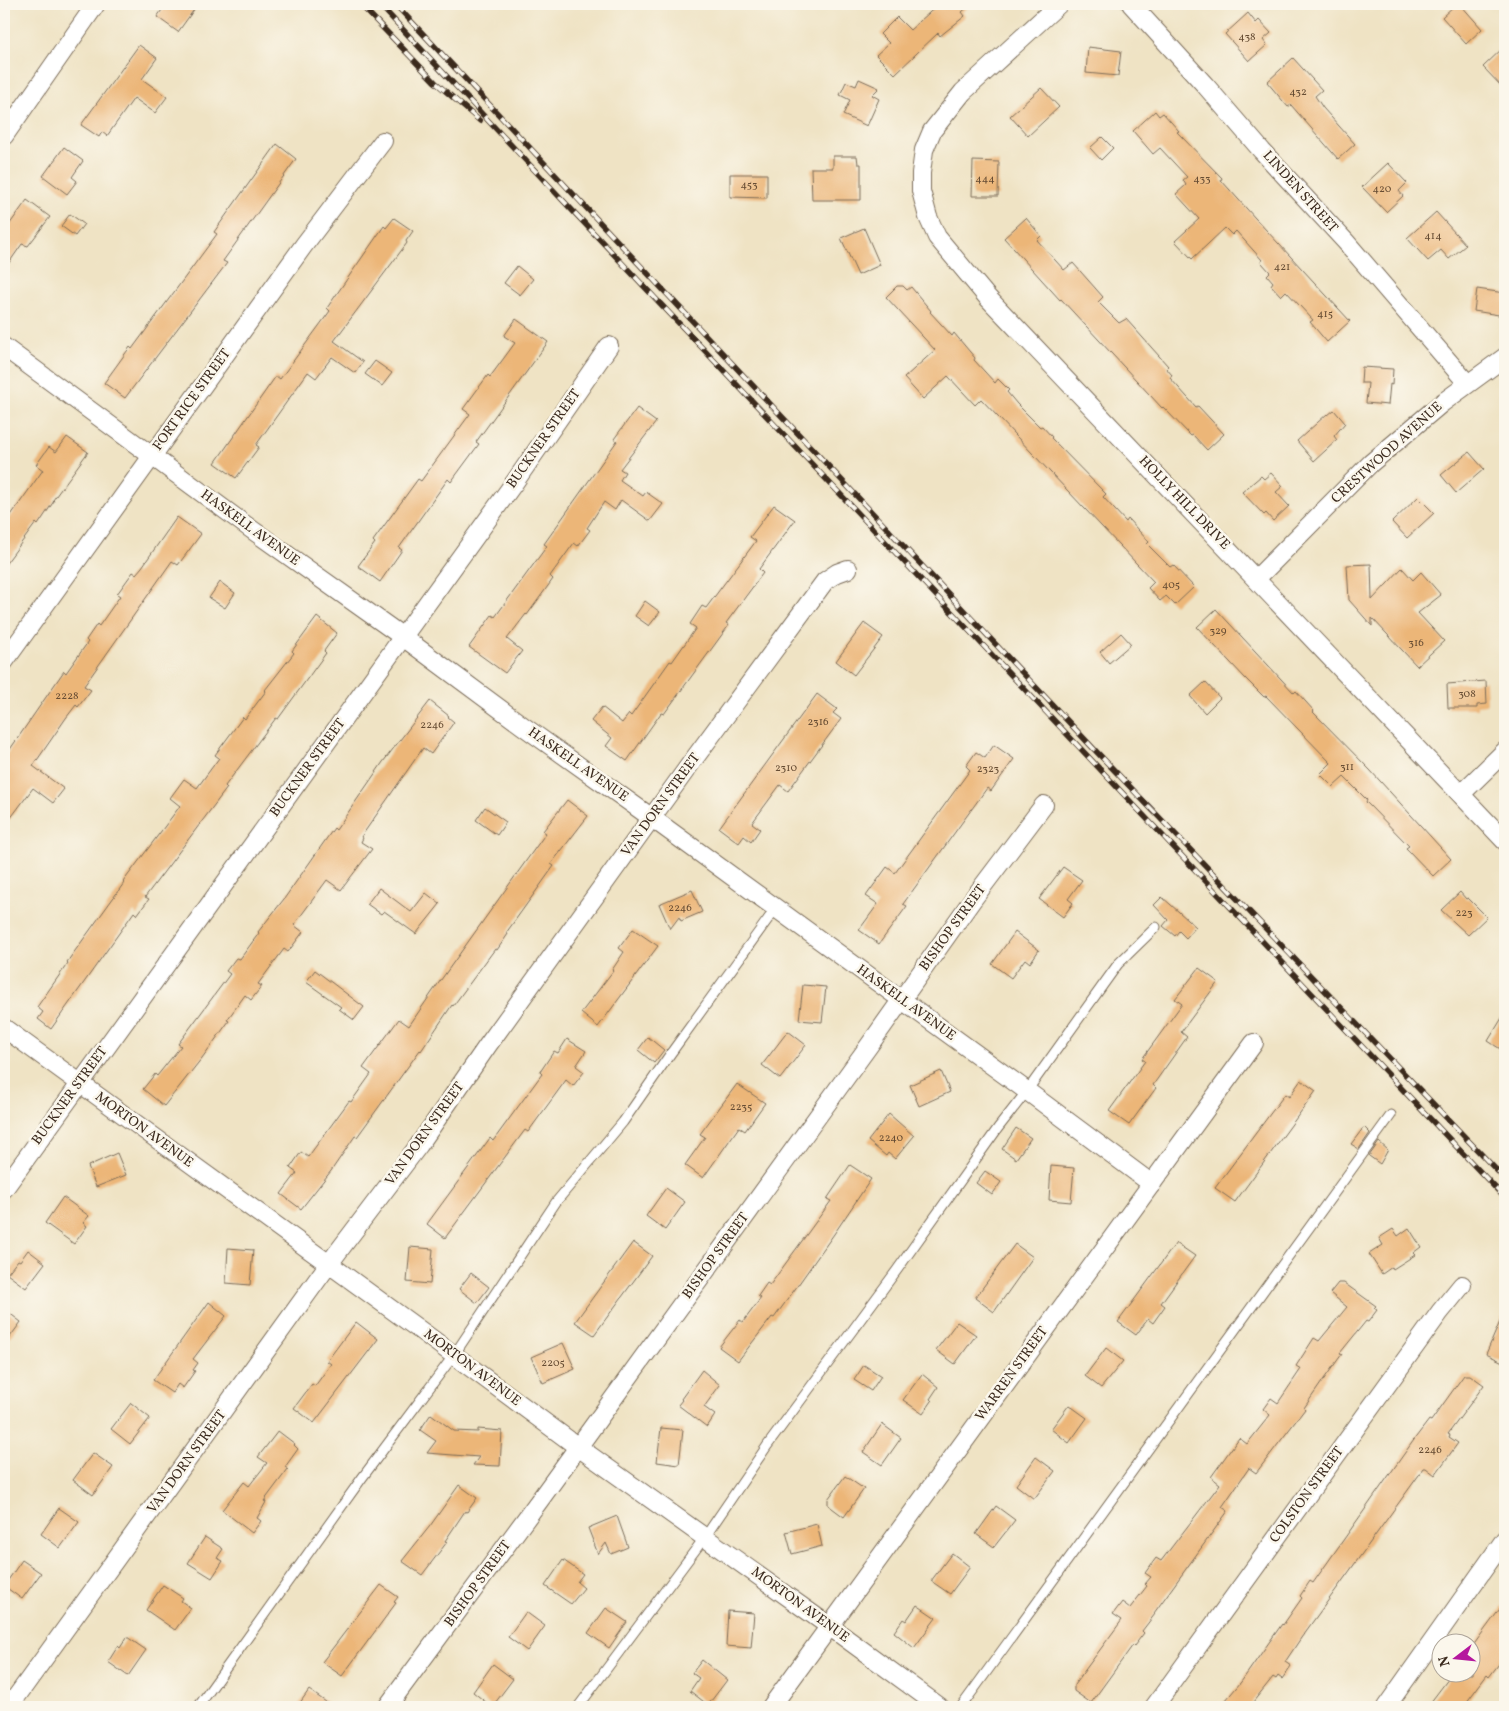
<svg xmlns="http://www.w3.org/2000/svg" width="1509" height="1711" viewBox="0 0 1509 1711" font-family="Vollkorn,serif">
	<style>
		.building { fill: #ecb678 }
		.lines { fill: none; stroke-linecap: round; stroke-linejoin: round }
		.lane-casing { stroke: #7a6b58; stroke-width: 11 }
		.street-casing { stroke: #7a6b58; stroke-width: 20 }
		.lane { stroke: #fff; stroke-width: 9 }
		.street { stroke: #fff; stroke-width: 18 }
		.rail-casing { stroke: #3b2a1e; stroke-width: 5.5 }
		.rail { stroke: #fbf7ec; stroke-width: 4; stroke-dasharray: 11; stroke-linecap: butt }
		.labels { text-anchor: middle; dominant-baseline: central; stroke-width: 5; stroke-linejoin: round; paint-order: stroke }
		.number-label { font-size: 11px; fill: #674d34 }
		.street-label { font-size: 14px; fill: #3b2a1e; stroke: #fbf7ec }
	</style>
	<rect width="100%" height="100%" fill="#fbf7ec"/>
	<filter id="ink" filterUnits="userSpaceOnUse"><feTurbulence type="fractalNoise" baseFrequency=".02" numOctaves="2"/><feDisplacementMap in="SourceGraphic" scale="10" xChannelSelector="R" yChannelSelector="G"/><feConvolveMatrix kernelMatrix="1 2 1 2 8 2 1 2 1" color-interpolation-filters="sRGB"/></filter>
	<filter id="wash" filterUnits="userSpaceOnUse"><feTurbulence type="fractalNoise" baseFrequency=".0096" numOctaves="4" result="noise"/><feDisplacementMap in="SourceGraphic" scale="20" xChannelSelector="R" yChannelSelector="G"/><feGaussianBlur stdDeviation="1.12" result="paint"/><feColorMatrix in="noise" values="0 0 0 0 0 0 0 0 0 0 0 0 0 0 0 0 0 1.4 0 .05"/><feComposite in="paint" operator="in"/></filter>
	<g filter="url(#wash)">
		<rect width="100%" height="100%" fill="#efe3c4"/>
		<g id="blocks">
			<g class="building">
				<polygon points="166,4 198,4 178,32 157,17"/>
				<polygon points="939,4 971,4 962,12 965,16 940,36 938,33 895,74 876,55 889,43 880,34 897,17 910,30"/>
				<polygon points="1456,4 1460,4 1482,29 1466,44 1442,17"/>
				<polygon points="1248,13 1256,23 1259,20 1271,33 1263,40 1267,45 1249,61 1225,34"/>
				<polygon points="139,45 157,58 142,79 167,97 155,113 134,98 107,136 102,132 99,137 81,125"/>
				<polygon points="1505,46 1505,90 1483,67"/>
				<polygon points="1088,47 1121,51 1118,76 1086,73"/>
				<polygon points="1293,58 1322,90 1315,96 1323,108 1355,144 1338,159 1291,105 1288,107 1267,82"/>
				<polygon points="859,79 879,88 872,95 879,99 867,126 843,115 850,100 840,95 846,82 856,86"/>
				<polygon points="1041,88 1059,107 1028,136 1010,116"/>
				<polygon points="1155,111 1159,116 1163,113 1179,131 1177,132 1222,178 1221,180 1255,218 1350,321 1327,342 1310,322 1313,320 1286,291 1281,296 1271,285 1273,282 1267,275 1270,272 1261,262 1262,260 1236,231 1232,235 1225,228 1192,259 1175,241 1199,219 1176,194 1186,185 1183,180 1187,177 1160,148 1153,154 1133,131"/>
				<polygon points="1102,137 1113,148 1101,160 1090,148"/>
				<polygon points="277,144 296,159 223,261 227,263 125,398 104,383 130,347 132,349 217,234 214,232"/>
				<polygon points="64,147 83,161 72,177 77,181 67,194 43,176"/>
				<polygon points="833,156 857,156 858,164 861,164 861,200 812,200 811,168 833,168"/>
				<polygon points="973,161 999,162 998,196 972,196"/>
				<polygon points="1388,163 1407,183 1399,191 1403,196 1386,212 1362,187"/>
				<polygon points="730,174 767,174 767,198 730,197"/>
				<polygon points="27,200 50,217 28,246 22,244 4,270 4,232"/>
				<polygon points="1436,212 1466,245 1449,259 1441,250 1428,261 1407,238"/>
				<polygon points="70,214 84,224 75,236 61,226"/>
				<polygon points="394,218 413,231 406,241 407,243 404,247 334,341 363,362 355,373 332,357 316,378 308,372 256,445 259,447 236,478 215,463 276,376 280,379 330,311 327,308 361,259 384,226 386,228"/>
				<polygon points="1026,218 1041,236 1037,240 1064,270 1073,263 1103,297 1098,302 1119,323 1126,319 1168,366 1166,368 1172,375 1170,378 1196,407 1198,406 1224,434 1207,450 1193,435 1191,436 1163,407 1162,408 1061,299 1060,300 1004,238"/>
				<polygon points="864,228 880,265 858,275 841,238"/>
				<polygon points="517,266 533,279 520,295 504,283"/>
				<polygon points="897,286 903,286 907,290 911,287 931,311 930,312 952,336 954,333 975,358 974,360 995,383 998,379 1009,390 1007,392 1017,404 1040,427 1042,426 1052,437 1051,438 1106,494 1103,497 1126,522 1128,519 1149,542 1147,544 1170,567 1173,565 1194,587 1175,605 1166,596 1160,601 1148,588 1154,582 981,399 975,405 948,376 923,399 904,378 935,350 886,297"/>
				<polygon points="1477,289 1505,293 1505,316 1474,311"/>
				<polygon points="516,319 548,342 476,442 479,444 451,482 448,479 399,548 402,550 380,582 358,566 375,543 373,541 418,479 421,481 470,414 463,409 488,375 490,377 515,343 504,336"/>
				<polygon points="375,361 392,373 382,386 365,374"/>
				<polygon points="1362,367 1393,369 1392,385 1390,384 1388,405 1366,403 1368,383 1361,383"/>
				<polygon points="637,408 656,422 620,469 625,472 620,480 643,496 646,492 663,504 650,521 621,500 615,510 604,502 587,528 590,530 578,546 574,543 550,576 553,579 527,615 526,614 507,639 522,651 505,673 469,647 492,615 495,617 547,546 544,544 617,441 614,439"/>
				<polygon points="1334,410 1345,423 1334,436 1337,440 1314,461 1297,441 1327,414 1328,415"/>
				<polygon points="67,437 88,452 53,500 54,501 38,525 36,523 4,566 4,525 43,470 36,465 49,447 56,452"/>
				<polygon points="1469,452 1484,469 1456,493 1441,475"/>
				<polygon points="1271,473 1283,486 1276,492 1289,506 1273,521 1266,513 1264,515 1242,492 1261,476 1264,479"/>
				<polygon points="1418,497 1434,513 1407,538 1392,522"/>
				<polygon points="774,505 795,520 759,569 763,573 726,623 729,625 664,714 661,713 627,761 606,746 612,738 591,721 602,707 622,723 629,714 631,716 670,661 672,662 696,628 690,624 702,606 706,608 756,541 750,537"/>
				<polygon points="177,517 201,534 178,565 172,561 84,686 91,690 78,707 76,705 66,718 33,766 64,789 53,803 33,788 4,827 4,758 64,671 66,673 88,642 86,640 97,624 99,626 120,596 117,594 133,572 136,574 142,567"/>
				<polygon points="1371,564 1372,600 1402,568 1413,580 1421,572 1441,595 1418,613 1444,641 1417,666 1372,618 1372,626 1349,600 1347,565"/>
				<polygon points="220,582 235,593 225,608 209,598"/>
				<polygon points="645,601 660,612 649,626 635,616"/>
				<polygon points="1216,609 1294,693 1296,691 1314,711 1313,712 1370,770 1451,859 1433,876 1406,848 1409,846 1366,802 1367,800 1344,777 1333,787 1320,774 1331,763 1266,696 1264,697 1246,679 1197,627"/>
				<polygon points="317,617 337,633 324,651 326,653 278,719 276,718 225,786 227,788 145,897 149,899 137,915 134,912 51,1029 38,1019 43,1012 37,1007 68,963 67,962 124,883 123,882 180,806 170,798 184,779 197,788 219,758 215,755 243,717 245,719 266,691 265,690 294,653 292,651"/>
				<polygon points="864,623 883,637 854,675 836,661"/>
				<polygon points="1121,633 1131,644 1109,663 1100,652"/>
				<polygon points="1486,681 1487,704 1477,705 1477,708 1448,708 1447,684"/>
				<polygon points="1205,682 1220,698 1205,713 1190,696"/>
				<polygon points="817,694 837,709 833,713 841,719 788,791 780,785 752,823 760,829 751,842 744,836 739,843 719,828"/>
				<polygon points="430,701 449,716 448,717 454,722 431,754 423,748 361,837 363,838 361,842 372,849 341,890 327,880 294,925 303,932 288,952 284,949 258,984 262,986 251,1000 245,995 227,1020 229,1021 202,1058 164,1106 143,1089 155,1074 157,1076 181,1046 178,1044 230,974 226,971 236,958 240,959 259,933 258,932 284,899 334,828 336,830 383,762"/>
				<polygon points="994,745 1014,759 991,791 987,788 903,904 907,906 879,944 859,930 878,904 866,896 887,867 895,873 970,770 966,766 976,752 985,758"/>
				<polygon points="567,800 588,816 551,864 554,866 506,933 508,934 497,950 495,949 453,1006 452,1005 421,1051 420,1050 357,1137 355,1136 331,1171 301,1209 281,1194 297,1173 290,1168 301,1152 308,1157 349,1101 351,1102 371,1074 363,1068 399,1019 409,1026 433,991 546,833 543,831"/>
				<polygon points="485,807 506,822 497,835 476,820"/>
				<polygon points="1063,867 1082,880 1068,899 1073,903 1063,917 1039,899"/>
				<polygon points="379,888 411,912 426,893 440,904 416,934 384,911 381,914 367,904"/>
				<polygon points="692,890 702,912 681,921 679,917 670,929 659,904"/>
				<polygon points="1460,892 1466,899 1468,898 1487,917 1468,935 1441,910"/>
				<polygon points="1162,897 1196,927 1186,938 1179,931 1175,936 1163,926 1168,920 1154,905"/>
				<polygon points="633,929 658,946 598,1027 581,1013 613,971 612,970 624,952 619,948"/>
				<polygon points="1015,932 1039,950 1030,963 1025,959 1011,978 992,964"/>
				<polygon points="1199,968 1218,982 1181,1032 1187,1037 1153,1085 1156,1088 1129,1125 1109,1111 1145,1061 1142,1059 1182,1004 1175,999"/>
				<polygon points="315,970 364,1007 354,1020 339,1009 341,1007 306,982"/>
				<polygon points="803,985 826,987 822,1022 799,1020"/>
				<polygon points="1505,1013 1505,1052 1488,1041"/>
				<polygon points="788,1031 806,1045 780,1079 762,1065"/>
				<polygon points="648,1037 664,1050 654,1063 638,1050"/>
				<polygon points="567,1039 586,1051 576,1066 584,1072 573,1086 566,1080 528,1132 525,1130 445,1238 427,1224 490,1138 493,1141 542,1074 540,1072 554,1051 558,1053"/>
				<polygon points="941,1071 950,1092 919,1106 910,1085"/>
				<polygon points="1301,1080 1316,1091 1235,1202 1215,1188 1285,1094 1289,1097"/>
				<polygon points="737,1084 765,1103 745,1131 739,1127 703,1178 685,1165 705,1137 700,1134"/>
				<polygon points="889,1114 914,1136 895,1159 888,1153 886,1156 868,1141"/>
				<polygon points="1364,1127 1370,1133 1359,1149 1351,1144"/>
				<polygon points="1016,1128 1031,1138 1016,1159 1002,1149"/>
				<polygon points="1379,1142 1388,1150 1380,1164 1369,1156"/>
				<polygon points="117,1153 126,1175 96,1187 88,1166"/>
				<polygon points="850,1165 871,1179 834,1234 798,1285 774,1318 772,1317 738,1361 719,1347 740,1320 743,1322 761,1298 758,1296 767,1283 770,1285 831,1201 827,1199"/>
				<polygon points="1051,1166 1074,1168 1071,1202 1049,1200"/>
				<polygon points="985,1171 1001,1182 992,1195 976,1183"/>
				<polygon points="666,1188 685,1202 665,1230 646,1216"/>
				<polygon points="63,1197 89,1216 83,1223 87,1226 74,1244 45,1223"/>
				<polygon points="1409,1228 1421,1247 1413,1253 1415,1255 1393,1269 1392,1267 1382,1274 1369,1254 1383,1245 1379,1238 1393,1229 1398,1236"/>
				<polygon points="633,1242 652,1256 594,1335 575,1322"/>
				<polygon points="1176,1243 1195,1256 1161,1303 1165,1306 1153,1323 1148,1319 1136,1335 1118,1322"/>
				<polygon points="1015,1244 1033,1257 994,1312 975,1298"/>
				<polygon points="410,1247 433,1249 430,1284 407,1282"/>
				<polygon points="228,1248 253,1250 250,1285 226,1283"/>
				<polygon points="28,1250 45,1263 26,1288 7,1274 18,1260 20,1261"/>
				<polygon points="471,1273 489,1287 477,1303 459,1289"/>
				<polygon points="1338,1283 1344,1283 1376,1306 1374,1308 1377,1310 1368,1322 1366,1321 1340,1353 1342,1354 1324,1379 1304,1408 1305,1409 1256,1473 1249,1468 1222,1507 1228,1511 1154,1613 1155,1614 1142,1631 1144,1633 1134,1646 1133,1645 1091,1703 1074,1691 1074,1685 1122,1620 1113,1614 1122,1602 1130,1608 1147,1586 1145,1584 1151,1577 1145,1573 1156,1558 1161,1561 1220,1484 1211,1477 1239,1438 1247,1444 1270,1415 1263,1409 1271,1398 1278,1403 1301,1369 1296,1366 1314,1338 1319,1341 1347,1307 1330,1293"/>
				<polygon points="209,1302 226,1316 193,1359 198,1363 193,1370 195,1371 183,1388 178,1384 172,1393 153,1380"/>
				<polygon points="4,1309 21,1322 4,1345"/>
				<polygon points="1505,1310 1505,1363 1486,1354"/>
				<polygon points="356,1322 378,1339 314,1423 294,1408 312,1384 315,1386 331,1364 327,1361"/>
				<polygon points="957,1322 976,1335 955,1364 936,1350"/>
				<polygon points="563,1343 575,1369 543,1383 531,1357"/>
				<polygon points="1106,1348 1123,1361 1101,1388 1085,1376"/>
				<polygon points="864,1365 881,1376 871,1391 854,1380"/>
				<polygon points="702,1370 720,1385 704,1407 715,1415 707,1427 678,1405 682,1400 681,1399"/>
				<polygon points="922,1374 938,1387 930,1399 932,1401 923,1414 903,1400"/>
				<polygon points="1464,1375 1470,1375 1484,1385 1448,1434 1450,1435 1449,1437 1458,1443 1435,1475 1426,1468 1424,1468 1301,1638 1285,1662 1291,1666 1282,1679 1278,1676 1276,1679 1273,1677 1249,1707 1220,1707 1241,1682 1282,1624 1283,1625 1302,1598 1300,1596 1310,1581 1313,1583 1416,1437 1429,1420 1431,1421"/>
				<polygon points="131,1403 150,1418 130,1444 111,1429"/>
				<polygon points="1069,1405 1087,1418 1069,1443 1051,1429"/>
				<polygon points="431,1414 454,1431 478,1432 478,1429 502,1431 500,1466 473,1465 479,1457 427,1453 436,1441 420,1430"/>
				<polygon points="882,1424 901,1438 882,1465 863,1452"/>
				<polygon points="661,1428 683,1430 679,1465 657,1462"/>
				<polygon points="278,1431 295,1444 294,1445 298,1449 285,1467 288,1469 264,1501 266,1502 257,1518 261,1521 252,1533 222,1510 244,1482 249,1486 267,1463 258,1457"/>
				<polygon points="93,1453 113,1467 93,1495 73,1480"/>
				<polygon points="1036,1457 1055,1471 1034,1499 1016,1485"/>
				<polygon points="845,1476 864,1489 844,1517 828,1505 828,1499"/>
				<polygon points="459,1485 477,1498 467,1512 465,1511 445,1541 447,1542 422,1575 402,1561 430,1526"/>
				<polygon points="996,1506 1015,1520 994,1547 976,1534"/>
				<polygon points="59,1508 79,1522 60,1548 41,1534"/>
				<polygon points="617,1516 628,1547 611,1554 606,1543 598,1554 588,1528"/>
				<polygon points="817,1524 822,1546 792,1554 786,1532"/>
				<polygon points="205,1537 223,1549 217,1558 223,1561 212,1578 188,1563"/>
				<polygon points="952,1553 970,1567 950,1594 931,1581"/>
				<polygon points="22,1560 41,1573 22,1599 4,1586"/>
				<polygon points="563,1560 583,1574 577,1582 584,1588 571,1604 545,1586"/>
				<polygon points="163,1585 183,1598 181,1601 191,1608 175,1630 146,1610"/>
				<polygon points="381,1585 398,1597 394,1602 396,1603 342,1676 322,1662"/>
				<polygon points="1505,1602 1505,1656 1489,1677 1487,1675 1463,1707 1427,1707 1452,1674 1472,1674 1472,1647"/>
				<polygon points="917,1605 936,1618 914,1648 894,1632 903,1619 906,1621"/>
				<polygon points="606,1608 627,1622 609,1648 588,1633"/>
				<polygon points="728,1611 754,1613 751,1648 726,1646"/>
				<polygon points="526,1612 545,1626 527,1651 508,1637"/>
				<polygon points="127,1637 146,1650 128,1676 108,1662 118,1646 120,1648"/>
				<polygon points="702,1660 727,1680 708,1705 690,1691 699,1678 692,1673"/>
				<polygon points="493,1664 513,1679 492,1707 473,1692"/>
				<polygon points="309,1690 333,1707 297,1707"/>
			</g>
		</g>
	</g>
	<g filter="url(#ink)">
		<use href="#blocks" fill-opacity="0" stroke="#7a6b58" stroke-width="1"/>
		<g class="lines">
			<defs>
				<g id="lane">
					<polyline points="198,1707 362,1478 454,1355 556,1202 623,1122 671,1053 776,908"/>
					<polyline points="578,1707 705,1537 767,1446 897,1270 998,1128 1027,1091 1118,964 1156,927"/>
					<polyline points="961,1707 1391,1115"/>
				</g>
				<g id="street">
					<polyline points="1059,4 963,92 932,131 924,150 921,173 921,191 928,217 937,237 988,298 1505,841"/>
					<polyline points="1131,4 1205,85 1262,151 1346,242 1467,383"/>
					<polyline points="4,136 96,4"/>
					<polyline points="4,347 251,529 403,637 523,726 652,818 1027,1091 1152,1184"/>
					<polyline points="1256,579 1371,463 1442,403 1505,357"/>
					<polyline points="4,662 304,245 383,141"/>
					<polyline points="1461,794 1505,751"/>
					<polyline points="4,1028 424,1333 578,1447 829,1626 940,1707"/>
					<polyline points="4,1189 514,483 609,346"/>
					<polyline points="9,1707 328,1265 419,1145 488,1045 691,763 825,581 837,573 848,569"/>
					<polyline points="387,1707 539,1501 868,1047 973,899 1044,805"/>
					<polyline points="771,1707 1254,1043"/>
					<polyline points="1154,1707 1440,1312 1462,1285"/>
					<polyline points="1386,1707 1505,1539"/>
				</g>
			</defs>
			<use href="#lane" class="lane-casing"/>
			<use href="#street" class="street-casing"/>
			<use href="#lane" class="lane"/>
			<use href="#street" class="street"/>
			<defs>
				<g id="rail">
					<polyline points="360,4 435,82 480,121"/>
					<polyline points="379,4 571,209 1505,1198"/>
					<polyline points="395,4 1093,748 1505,1179"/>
				</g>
			</defs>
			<use href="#rail" class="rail-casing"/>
			<use href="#rail" class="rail"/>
		</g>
	</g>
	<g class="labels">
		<g class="number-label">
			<text x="1247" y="37">438</text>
			<text x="1298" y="92">432</text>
			<text x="985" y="179">444</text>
			<text x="1202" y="179">433</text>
			<text x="749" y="185">453</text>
			<text x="1382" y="189">420</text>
			<text x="1433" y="236">414</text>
			<text x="1282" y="267">421</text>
			<text x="1325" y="314">415</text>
			<text x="1171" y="585">405</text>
			<text x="1218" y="631">329</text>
			<text x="1416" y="643">316</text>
			<text x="1467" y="694">308</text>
			<text x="67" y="696">2228</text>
			<text x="818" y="722">2316</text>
			<text x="432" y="725">2246</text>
			<text x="1347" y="767">311</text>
			<text x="786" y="768">2310</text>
			<text x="988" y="769">2323</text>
			<text x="680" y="908">2246</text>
			<text x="1464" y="913">223</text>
			<text x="741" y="1107">2235</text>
			<text x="891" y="1138">2240</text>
			<text x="553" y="1363">2205</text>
			<text x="1430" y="1450">2246</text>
		</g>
		<g class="street-label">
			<text transform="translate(1300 192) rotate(48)">LINDEN STREET</text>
			<text transform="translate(192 400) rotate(-54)">FORT RICE STREET</text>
			<text transform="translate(544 439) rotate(-55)">BUCKNER STREET</text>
			<text transform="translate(1387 453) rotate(-42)">CRESTWOOD AVENUE</text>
			<text transform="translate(1184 503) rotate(46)">HOLLY HILL DRIVE</text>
			<text transform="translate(250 528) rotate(36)">HASKELL AVENUE</text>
			<text transform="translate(578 765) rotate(35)">HASKELL AVENUE</text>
			<text transform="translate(308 768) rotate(-54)">BUCKNER STREET</text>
			<text transform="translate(661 805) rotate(-54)">VAN DORN STREET</text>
			<text transform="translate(953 928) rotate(-54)">BISHOP STREET</text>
			<text transform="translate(906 1003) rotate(36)">HASKELL AVENUE</text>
			<text transform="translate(70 1096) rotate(-54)">BUCKNER STREET</text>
			<text transform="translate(144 1130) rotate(36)">MORTON AVENUE</text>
			<text transform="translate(425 1134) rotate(-54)">VAN DORN STREET</text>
			<text transform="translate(716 1256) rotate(-54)">BISHOP STREET</text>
			<text transform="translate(472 1368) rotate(37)">MORTON AVENUE</text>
			<text transform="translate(1012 1374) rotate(-54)">WARREN STREET</text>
			<text transform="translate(187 1462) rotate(-54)">VAN DORN STREET</text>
			<text transform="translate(1307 1495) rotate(-54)">COLSTON STREET</text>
			<text transform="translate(478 1584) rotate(-54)">BISHOP STREET</text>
			<text transform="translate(800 1605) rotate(36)">MORTON AVENUE</text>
		</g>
	</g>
	<rect width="1509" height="1711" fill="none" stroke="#fbf7ec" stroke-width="20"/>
	<g transform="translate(1456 1658) rotate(254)"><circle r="24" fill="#fbf7ec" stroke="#aea59a"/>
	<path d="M0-4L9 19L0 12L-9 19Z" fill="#b5179e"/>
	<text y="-8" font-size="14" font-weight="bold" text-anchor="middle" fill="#3b2a1e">N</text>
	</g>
</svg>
